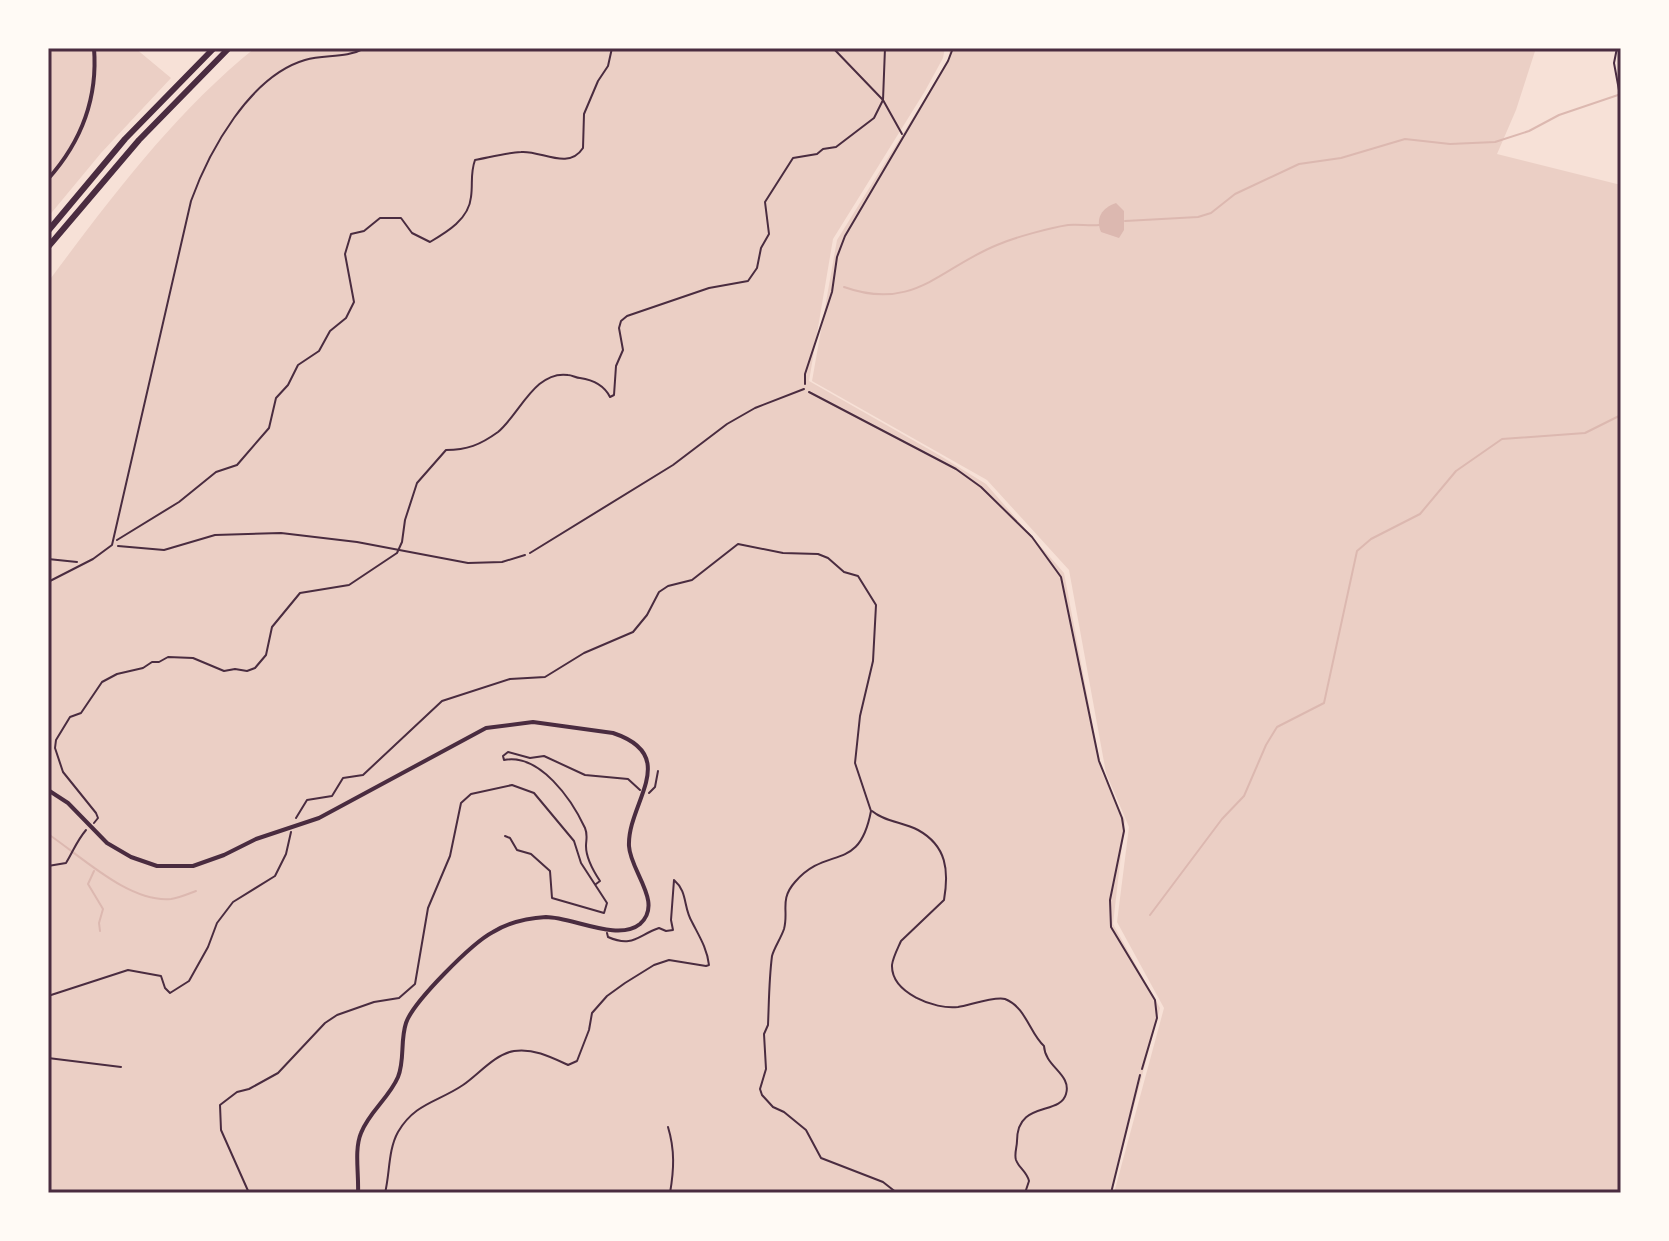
<svg xmlns="http://www.w3.org/2000/svg" width="1669" height="1241" viewBox="0 0 1669 1241" font-family="Signika,sans-serif">
	<style>
		.green { fill: #ebcfc5 }
		.water { fill: #dcb8b0 }
		.lines { fill: none; stroke-linecap: round; stroke-linejoin: round }
		.stream { stroke: #dcb8b0; stroke-width: 2 }
		.path { stroke: #4a2c40; stroke-width: 2 }
		.service { stroke: #4a2c40; stroke-width: 2 }
		.minor { stroke: #4a2c40; stroke-width: 4 }
		.tertiary { stroke: #4a2c40; stroke-width: 4 }
		.motorway { stroke: #4a2c40; stroke-width: 6 }
		.neatline { fill: none; stroke: #4a2c40; stroke-width: 3 }
	</style>
	<rect width="100%" height="100%" fill="#f7e1d7"/>
	<g class="green">
		<polygon points="48,48 135,48 171,78 101,153 48,217"/>
		<path d="M255 48H945L943 58 925 91 833 239 809 381 939 455 986 484 1064 573 1102 773 1125 820 1113 924 1160 1008 1111 1193H48V282C110 199 174 113 255 48Z"/>
		<polygon points="950,48 1536,48 1516,110 1497,154 1621,185 1621,1193 1114,1193 1164,1008 1117,922 1129,827 1106,773 1069,570 987,480 812,381 837,240 948,61"/>
	</g>
	<path class="water" d="M1116 203 1124 211V230L1119 238 1101 232C1095 218 1102 208 1116 203Z"/>
	<g class="lines">
		<g class="stream">
			<polyline points="1125,221 1198,217 1211,213 1235,194 1299,164 1341,158 1405,139 1450,144 1495,142 1529,131 1559,115 1621,94"/>
			<path d="M844 287C914 312 940 268 997 245 1016 237 1049 228 1068 225 1078 224 1089 226 1099 225"/>
			<path d="M48 834C81 856 129 903 171 899 179 898 188 894 196 891"/>
			<polyline points="94,871 88,884 103,909 99,923 100,931"/>
			<polyline points="1150,915 1222,819 1244,796 1266,745 1277,727 1324,703 1357,551 1371,539 1420,514 1456,471 1502,439 1585,433 1621,415"/>
		</g>
		<g class="path">
			<polyline points="833,48 883,100 902,134"/>
			<polyline points="1617,48 1614,63 1621,101"/>
			<polyline points="805,384 805,374 832,292 837,257 845,236 948,61 953,48"/>
			<polyline points="809,392 956,469 981,487 1032,537 1061,577 1099,761 1122,818 1124,831 1110,900 1111,927 1155,1000 1157,1018 1142,1069"/>
			<path d="M117 540 179 502 216 472 237 465 269 428 276 398 288 385 298 365 319 351 330 331 346 318 354 302 345 254 351 234 364 231 380 218H401L412 233 430 242C447 232 469 219 471 197 473 183 470 174 475 160 491 157 506 153 521 152 541 150 568 171 583 148L584 114 598 81 608 66 612 48"/>
			<polyline points="118,546 164,550 215,535 281,533 357,542 468,563 502,562 525,555"/>
			<polyline points="48,559 77,562"/>
			<polyline points="649,793 655,787 658,771"/>
			<path d="M872 811C885 822 903 822 918 830 947 846 949 871 944 900L901 941C898 948 893 957 892 965 891 993 935 1010 958 1007 970 1005 995 996 1005 999 1026 1007 1030 1034 1044 1046 1045 1067 1072 1074 1066 1094 1060 1116 1017 1100 1017 1141 1017 1147 1014 1154 1016 1160 1019 1168 1027 1172 1029 1181L1025 1193"/>
			<path d="M296 818 307 800 332 796 343 778 363 775 442 701 510 679 545 677 584 653 633 632 647 615 659 592 668 586 692 580 738 544 783 553 818 554 828 558 844 572 858 576 876 605 873 661 860 716 855 763 871 811C859 874 828 844 795 882 779 900 789 911 784 929 781 938 774 948 772 956 769 979 769 1002 768 1025L764 1034 766 1069 760 1089 762 1095 773 1107 784 1112 806 1130 821 1158 883 1182 897 1193"/>
			<path d="M94 823 98 818 96 813 63 772 55 748 56 740 70 717 81 713 102 682 117 674 143 668 152 662H159L168 657 193 658 224 671 235 669 247 671 255 668 266 655 272 627 300 593 349 585 397 553 402 542 405 520 417 483 446 450C467 450 480 445 498 432 519 415 535 370 568 375 572 375 576 378 580 378 594 380 604 385 610 397L614 395 616 366 623 350 619 328 621 321 627 316 709 288 748 281 757 268 761 248 769 234 765 202 793 158 817 154 823 149 836 147 874 118 883 100 885 48"/>
			<path d="M48 866 66 863C74 850 76 842 86 830"/>
			<path d="M596 884 600 881C594 872 586 857 586 846 586 840 588 835 585 828 572 800 540 753 504 760L503 756 508 752 530 758 544 756 585 775 628 779 640 790"/>
			<polyline points="48,996 128,970 161,976 165,988 170,993 189,981 208,947 217,923 233,902 275,876 286,854 291,832"/>
			<polyline points="48,1058 121,1067"/>
			<path d="M668 1127C675 1150 674 1170 670 1193"/>
			<polyline points="249,1193 221,1130 220,1105 237,1092 249,1089 278,1073 325,1023 337,1015 374,1002 399,998 415,984 428,908 450,856 461,803 471,794 512,785 534,793 574,841 581,863 607,903 604,913 552,898 550,871 531,854 517,850 510,838 505,836"/>
			<path d="M385 1193C390 1173 388 1150 398 1132 415 1103 438 1102 463 1085 478 1075 495 1054 514 1051 533 1048 551 1057 568 1065L577 1061 589 1030 592 1013 607 996 625 983 654 965 669 960 706 966 709 965C707 948 699 936 692 922 683 907 688 892 674 880L671 920 673 930 666 931 659 928C638 935 633 948 608 937L607 933"/>
			<polyline points="1111,1193 1140,1075"/>
		</g>
		<g class="service">
			<polyline points="530,553 673,465 727,424 755,408 804,389"/>
			<path d="M48 582 93 559 112 545 191 201C209 151 250 76 305 60 326 54 345 59 365 48"/>
		</g>
		<path class="minor" d="M48 790 68 803 107 843 131 857 157 866H193L224 855 256 839 319 818 486 728 533 722 613 733C682 756 627 803 629 846 630 871 664 903 640 924 618 942 572 917 546 917 528 918 508 923 493 932 472 943 413 1002 406 1023 400 1041 405 1060 398 1077 389 1098 369 1112 361 1133 354 1150 359 1174 358 1193"/>
		<path class="tertiary" d="M48 179C82 141 98 99 94 48"/>
		<g class="motorway">
			<polyline points="48,231 125,139 214,48"/>
			<polyline points="48,247 139,140 229,48"/>
		</g>
	</g>
	<rect width="1669" height="1241" fill="none" stroke="#fffaf5" stroke-width="100"/>
	<rect x="50" y="50" width="1569" height="1141" class="neatline"/>
</svg>
